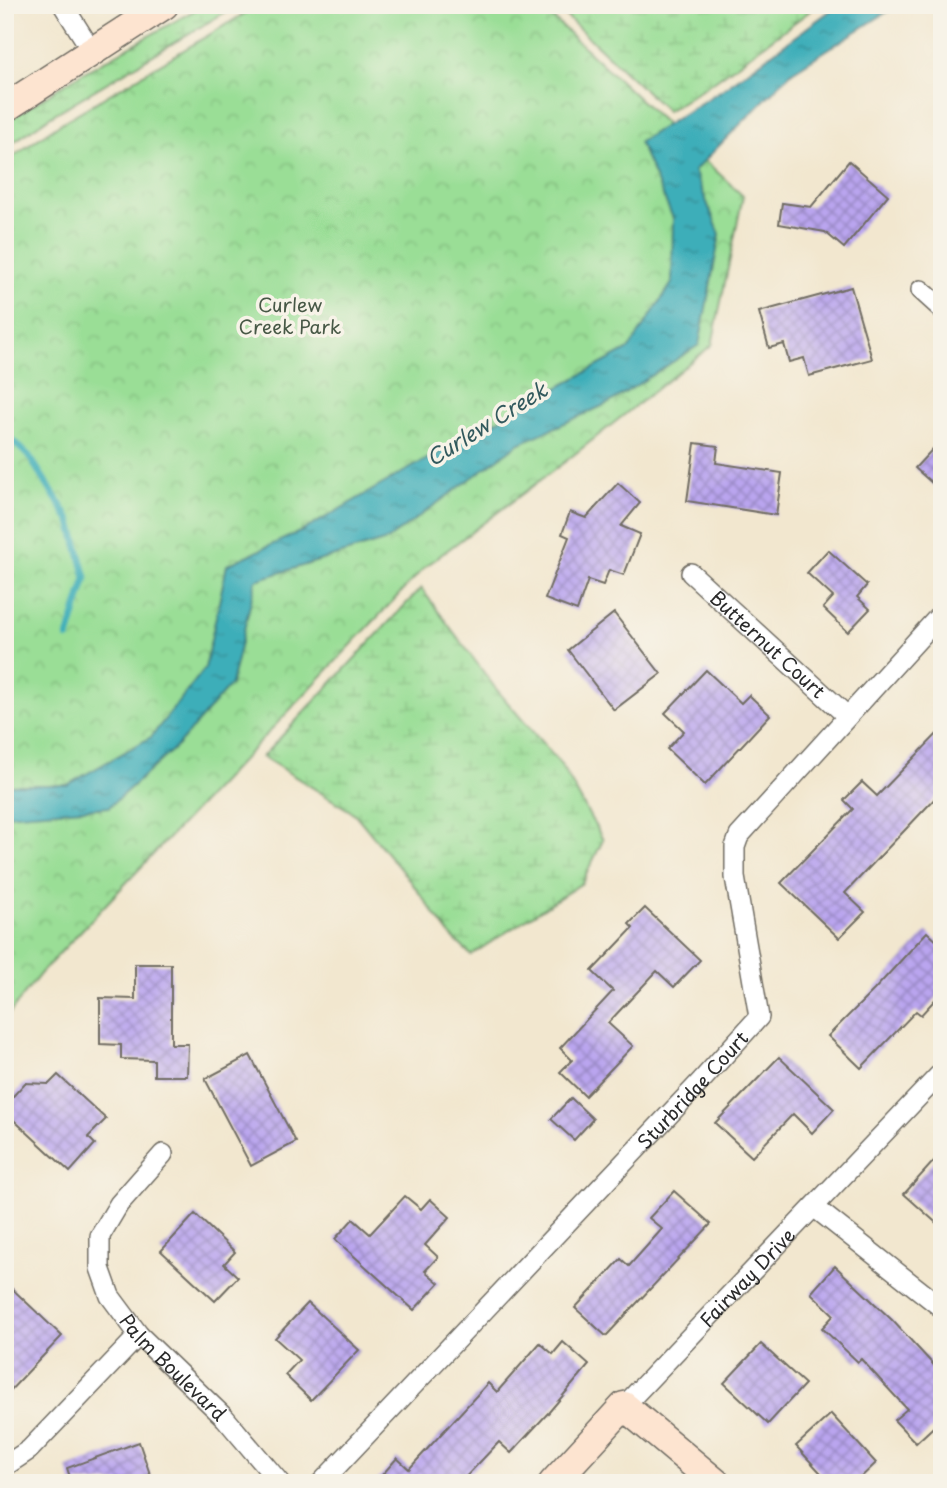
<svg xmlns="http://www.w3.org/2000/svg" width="947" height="1488" viewBox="0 0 947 1488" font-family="'Playpen Sans',sans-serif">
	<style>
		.wetland { fill: url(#wetland-marsh); stroke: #628460; stroke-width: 2 }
		.park { fill: url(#park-crowns); stroke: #628460; stroke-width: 2 }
		.water { fill: url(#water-ripples); stroke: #346c72; stroke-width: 2 }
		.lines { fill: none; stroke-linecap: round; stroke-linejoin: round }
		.stream { stroke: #3eaeb9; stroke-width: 7 }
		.building { fill: url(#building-cross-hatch) }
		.street-casing { stroke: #716d64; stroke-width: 22 }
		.secondary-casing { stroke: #716d64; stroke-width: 31 }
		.street { stroke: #fff; stroke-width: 19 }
		.secondary { stroke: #fde4d0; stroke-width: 28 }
		.labels { text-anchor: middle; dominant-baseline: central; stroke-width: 7; stroke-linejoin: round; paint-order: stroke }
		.park-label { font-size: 19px; fill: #475846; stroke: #f7f3e8 }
		.street-label { font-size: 19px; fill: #2b2b2b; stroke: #f7f3e8 }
		.water-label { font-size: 21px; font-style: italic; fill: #32595d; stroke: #f7f3e8 }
	</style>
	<defs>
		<pattern id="wetland-marsh" width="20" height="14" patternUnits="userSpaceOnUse" patternTransform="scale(1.75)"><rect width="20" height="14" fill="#9ade96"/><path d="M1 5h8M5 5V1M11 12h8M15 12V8" fill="none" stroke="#85bf81"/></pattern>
		<pattern id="park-crowns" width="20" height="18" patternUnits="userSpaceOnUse" patternTransform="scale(1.75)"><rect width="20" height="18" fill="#9ade96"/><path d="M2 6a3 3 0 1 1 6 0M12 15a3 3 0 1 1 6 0" fill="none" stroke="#85bf81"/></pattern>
		<pattern id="water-ripples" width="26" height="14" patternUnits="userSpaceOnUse" patternTransform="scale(1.75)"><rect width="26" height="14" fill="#3eaeb9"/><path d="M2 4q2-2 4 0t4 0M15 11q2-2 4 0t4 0" fill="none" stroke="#348e97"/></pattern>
		<pattern id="building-cross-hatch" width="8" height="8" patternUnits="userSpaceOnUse" patternTransform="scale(1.75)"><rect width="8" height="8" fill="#baa5ef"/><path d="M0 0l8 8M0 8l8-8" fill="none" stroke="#9787c2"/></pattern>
	</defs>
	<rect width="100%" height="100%" fill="#f7f3e8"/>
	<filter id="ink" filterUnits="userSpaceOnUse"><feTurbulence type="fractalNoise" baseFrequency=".0143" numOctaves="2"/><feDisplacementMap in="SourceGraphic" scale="14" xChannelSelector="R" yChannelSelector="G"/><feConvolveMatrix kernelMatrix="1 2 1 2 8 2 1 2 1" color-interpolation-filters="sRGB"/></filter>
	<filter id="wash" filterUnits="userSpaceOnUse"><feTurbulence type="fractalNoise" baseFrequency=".00686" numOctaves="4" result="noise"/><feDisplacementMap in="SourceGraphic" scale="28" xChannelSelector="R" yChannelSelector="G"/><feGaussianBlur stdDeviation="1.57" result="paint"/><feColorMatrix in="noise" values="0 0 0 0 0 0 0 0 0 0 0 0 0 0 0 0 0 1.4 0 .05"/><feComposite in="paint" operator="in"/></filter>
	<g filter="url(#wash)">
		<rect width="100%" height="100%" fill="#f2e7cf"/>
		<g class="wetland">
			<polygon points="204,5 237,5 51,116 5,148 5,123 72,79"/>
			<polygon points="554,5 818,5 716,80 667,111"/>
			<polygon points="421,588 496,689 562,766 603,840 582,883 471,955 452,937 411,882 355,814 263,757 261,758"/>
		</g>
		<polygon class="park" points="259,5 539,5 743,196 712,345 566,461 425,567 41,973 5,1019 5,162 58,125"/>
		<polygon class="water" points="838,5 898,5 792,72 694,171 720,234 699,345 609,403 518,444 387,540 256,580 231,684 178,745 109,807 5,815 5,785 67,785 151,737 205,668 227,565 304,530 405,471 629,349 672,283 673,218 639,142 723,89"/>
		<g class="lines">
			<polyline class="stream" points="5,434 29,456 71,522 86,578 68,637"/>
		</g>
		<g id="blocks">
			<g class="building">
				<polygon points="849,161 888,195 844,248 825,232 779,224 782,203 811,207"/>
				<polygon points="851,287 872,359 809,376 804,358 789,362 784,344 769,348 759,312"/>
				<polygon points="942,439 942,492 915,468"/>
				<polygon points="695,443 718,446 716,463 782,473 776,515 687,501"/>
				<polygon points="618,483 640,503 621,526 640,534 624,575 609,570 603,585 588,580 577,611 545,599 569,537 562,534 570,512 586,518"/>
				<polygon points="828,550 867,585 857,597 870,609 848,632 823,608 833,597 807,573"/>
				<polygon points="614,613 661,674 614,710 568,650"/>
				<polygon points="706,670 741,703 749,695 770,715 705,785 667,749 684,731 665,713"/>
				<polygon points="942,729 942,791 845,893 865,912 839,938 781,883 853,809 844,800 862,782 877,796"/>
				<polygon points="645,908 700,960 674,987 657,971 608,1023 633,1046 585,1096 560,1072 572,1060 560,1048 613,991 592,971 633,928 629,924"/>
				<polygon points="927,932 942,946 942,992 921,1015 916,1011 861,1068 828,1036 874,990"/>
				<polygon points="135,964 171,964 171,1044 188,1044 187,1076 154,1076 154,1060 121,1059 121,1045 100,1044 100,998 135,999"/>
				<polygon points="250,1055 296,1142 251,1166 205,1079"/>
				<polygon points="779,1057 834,1109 812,1133 793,1114 752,1157 715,1123"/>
				<polygon points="58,1075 106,1119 88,1137 95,1144 70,1172 5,1112 5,1105 25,1083 49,1084"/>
				<polygon points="571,1098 593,1119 574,1140 551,1119"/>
				<polygon points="942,1152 942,1228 904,1194"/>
				<polygon points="674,1191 711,1224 606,1336 575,1308 621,1259 629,1266 662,1229 649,1218"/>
				<polygon points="405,1196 421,1209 430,1199 450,1217 425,1245 438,1257 425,1271 439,1283 414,1310 335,1239 353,1219 370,1234"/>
				<polygon points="195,1214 235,1252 224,1264 238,1277 215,1301 161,1251"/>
				<polygon points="835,1266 892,1320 942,1374 942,1419 916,1443 894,1420 907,1409 861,1359 858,1362 822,1328 834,1315 811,1293"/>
				<polygon points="5,1282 62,1336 5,1396"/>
				<polygon points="308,1303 359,1350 311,1400 285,1375 299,1360 275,1338"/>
				<polygon points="563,1342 589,1365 549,1412 511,1453 499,1442 460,1483 375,1483 397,1458 409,1469 488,1383 497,1392 540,1343 553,1354"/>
				<polygon points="761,1344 805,1384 768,1424 724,1383"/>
				<polygon points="831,1414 876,1463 855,1483 830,1483 796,1446"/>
				<polygon points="139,1442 153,1483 72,1483 67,1468"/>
			</g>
		</g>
	</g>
	<g filter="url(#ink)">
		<use href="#blocks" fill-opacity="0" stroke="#716d64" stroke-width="2"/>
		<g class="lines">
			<defs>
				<g id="street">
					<polyline points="63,5 92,51"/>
					<polyline points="921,290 942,309"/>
					<path id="s1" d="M691 573 847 716"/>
					<path id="s2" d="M163 1154 119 1204 100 1236V1268L110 1296 139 1335 225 1418 280 1483"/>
					<polyline points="814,1207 942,1308"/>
					<path id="s3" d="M624 1406 942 1072"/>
					<polyline points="5,1466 29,1450 139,1335"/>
					<path id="s4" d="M321 1483 701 1081 759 1017 735 877V847L739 836 942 613"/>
				</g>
				<g id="secondary">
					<polyline points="5,108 164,5"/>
					<polyline points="553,1483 624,1406 716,1483"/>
				</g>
			</defs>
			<use href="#street" class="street-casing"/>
			<use href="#secondary" class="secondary-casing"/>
			<use href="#street" class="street"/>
			<use href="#secondary" class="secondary"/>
		</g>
	</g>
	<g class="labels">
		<g class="park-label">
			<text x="290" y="304">Curlew<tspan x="290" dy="22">Creek Park</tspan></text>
		</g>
		<g class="street-label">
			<text stroke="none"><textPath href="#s1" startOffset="105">Butternut Court</textPath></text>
			<text stroke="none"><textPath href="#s4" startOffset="541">Sturbridge Court</textPath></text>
			<text stroke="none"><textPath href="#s3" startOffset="178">Fairway Drive</textPath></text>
			<text stroke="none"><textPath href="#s2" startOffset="261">Palm Boulevard</textPath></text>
		</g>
		<g class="water-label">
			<text transform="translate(486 423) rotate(-32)">Curlew Creek</text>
		</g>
	</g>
	<rect width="947" height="1488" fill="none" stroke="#f7f3e8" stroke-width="28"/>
</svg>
